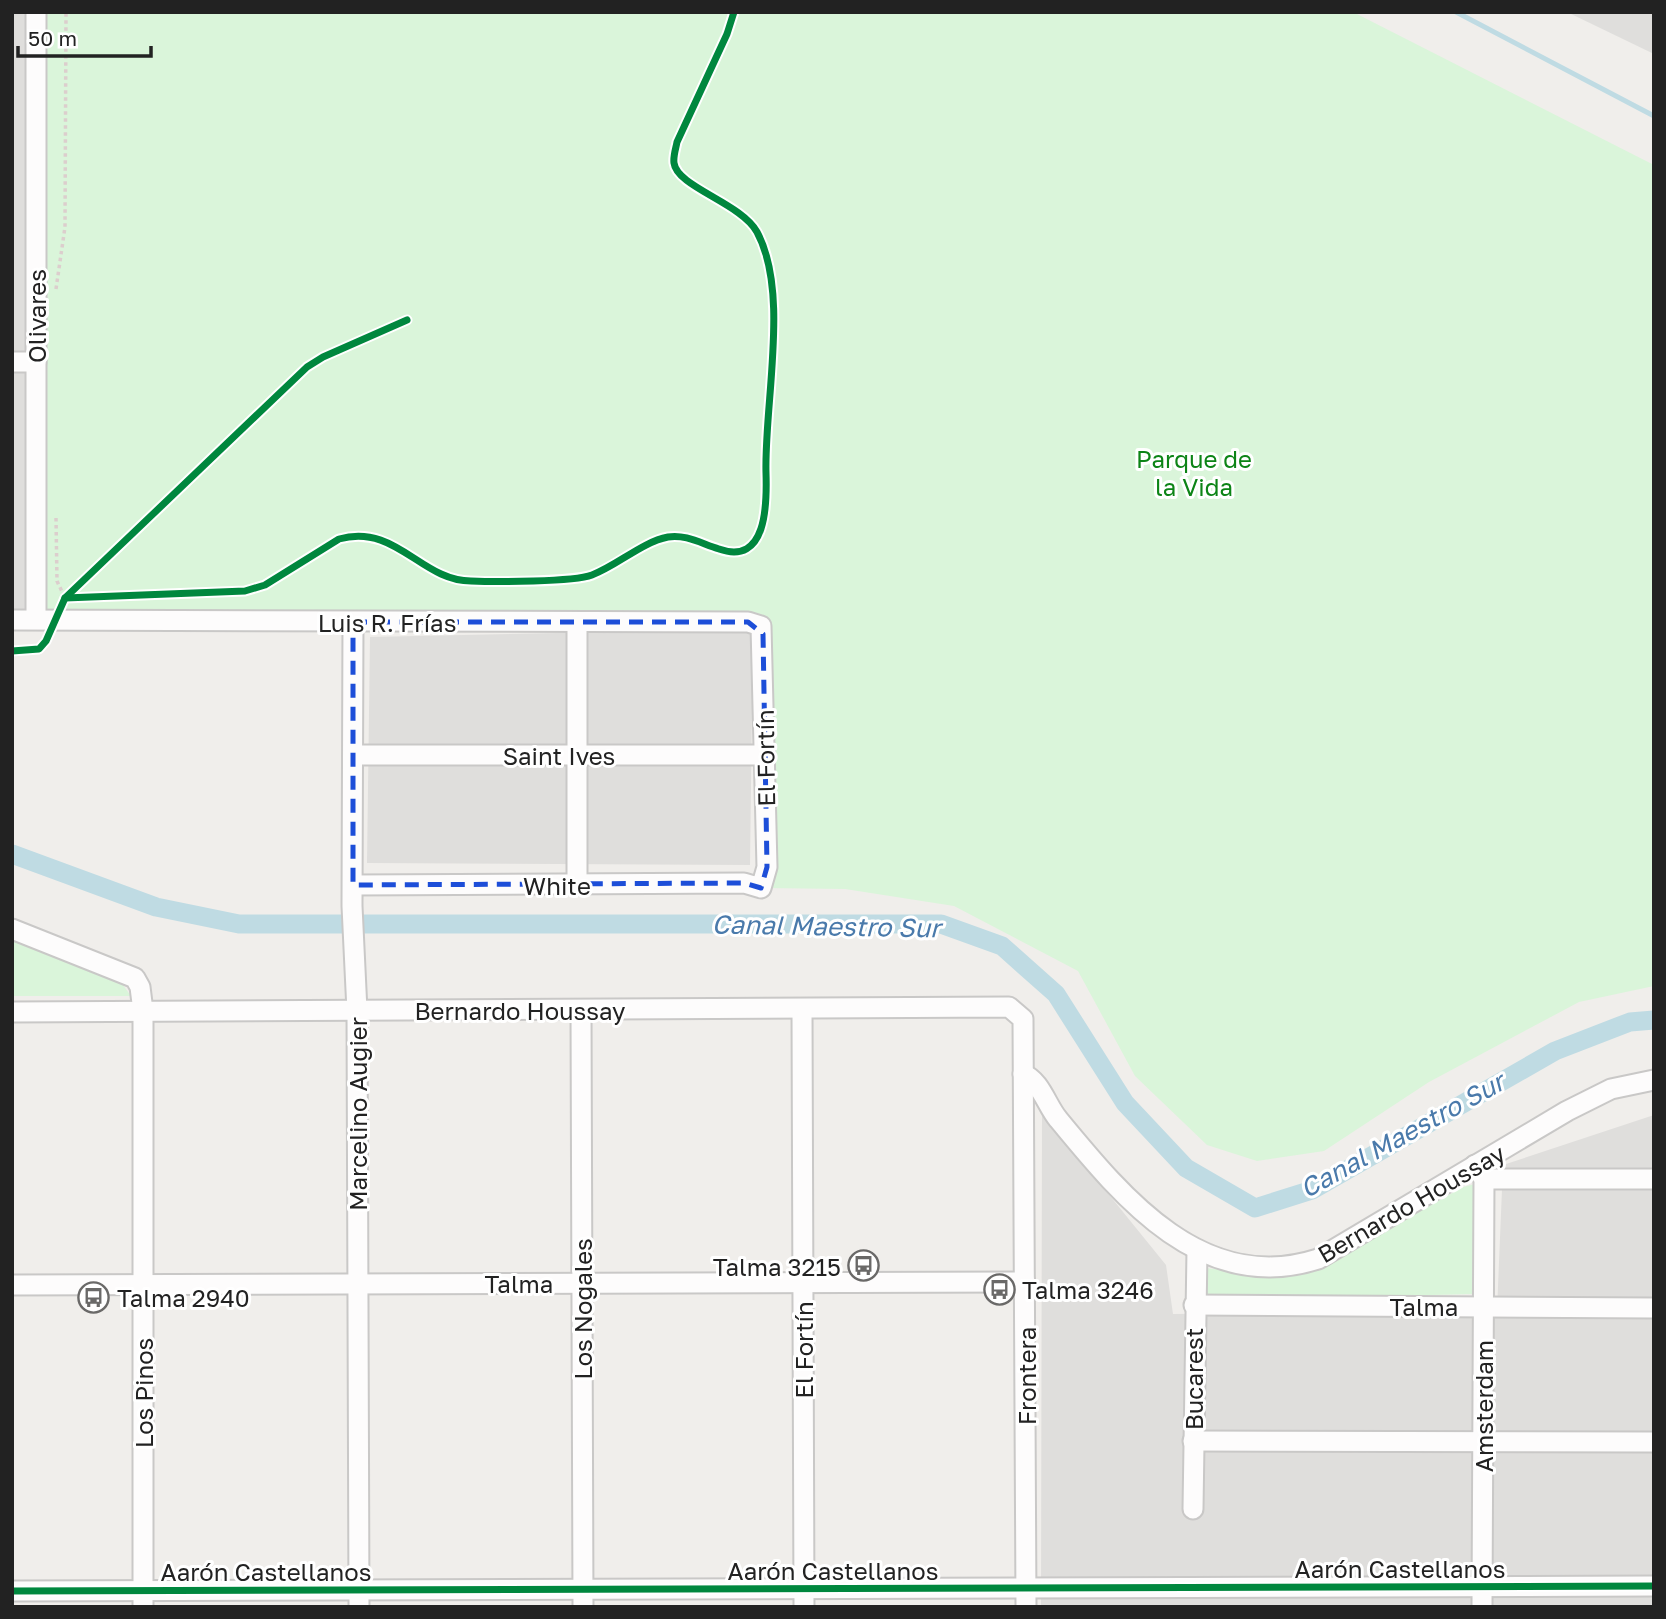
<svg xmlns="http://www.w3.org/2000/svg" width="1666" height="1619" viewBox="0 0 1666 1619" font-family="'Golos Text',sans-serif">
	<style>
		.residential { fill: #dfdedc }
		.park { fill: #daf5da }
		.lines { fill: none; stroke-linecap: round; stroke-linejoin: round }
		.stream { stroke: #bfdbe3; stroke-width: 5 }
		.canal { stroke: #bfdbe3; stroke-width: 19 }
		.street-casing { stroke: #c9c8c7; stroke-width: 23 }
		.path { stroke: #dccecd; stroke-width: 3.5; stroke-dasharray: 3.5 3.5; stroke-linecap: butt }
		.street { stroke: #fdfcfc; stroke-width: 19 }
		.cycleway-casing { stroke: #fff; stroke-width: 11 }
		.cycleway { stroke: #00873e; stroke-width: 7 }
		.marked { fill: none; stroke: #1d4ed8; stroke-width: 5; stroke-dasharray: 14 9; stroke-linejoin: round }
		.labels { text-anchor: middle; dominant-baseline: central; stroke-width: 6; stroke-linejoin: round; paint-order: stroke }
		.street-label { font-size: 24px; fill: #222; stroke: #fff }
		.park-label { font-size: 24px; fill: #0c8416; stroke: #fff }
		.poi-label { font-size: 24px; fill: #222; stroke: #fff; text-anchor: start }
		.water-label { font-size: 26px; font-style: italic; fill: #4a7aab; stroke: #fff }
	</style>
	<rect width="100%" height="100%" fill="#f0eeeb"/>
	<g class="residential">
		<polygon points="12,12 36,12 36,619 12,618"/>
		<polygon points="1567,12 1654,12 1654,54"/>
		<polygon points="753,629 750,865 367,863 370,637"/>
		<polygon points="1042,1112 1166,1265 1173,1314 1497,1311 1503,1165 1654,1115 1654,1607 1041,1607"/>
	</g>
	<g class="park">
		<polygon points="36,12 1353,12 1654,165 1654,986 1579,1002 1429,1082 1324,1151 1257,1161 1207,1145 1135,1076 1078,971 954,906 845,889 761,888 761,626 36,619"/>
		<polygon points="12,939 120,981 131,996 12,996"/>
		<polygon points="1475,1184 1477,1294 1204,1300 1203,1268 1228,1270 1325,1264 1463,1187"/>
	</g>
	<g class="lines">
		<polyline class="stream" points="1456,12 1654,116"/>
		<polyline class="canal" points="12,854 156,907 239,924 941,924 1002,946 1056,994 1125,1103 1186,1168 1255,1208 1312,1190 1555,1051 1630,1022 1654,1020"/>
		<defs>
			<g id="street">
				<polyline points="12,362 36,362"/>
				<polyline points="36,619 36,12"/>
				<polyline points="12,620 748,622 761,626 767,867 761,888 744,883 353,885"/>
				<polyline points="353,622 352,906 357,1011 359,1607"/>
				<polyline points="577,622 577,885"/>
				<polyline points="353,755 765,755"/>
				<polyline points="12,929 135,978 140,987 143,1011 143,1607"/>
				<polyline points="581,1010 583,1607"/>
				<polyline points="802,1010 804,1607"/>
				<polyline points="12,1012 1009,1007 1023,1019 1026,1607"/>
				<path d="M1023 1074C1040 1080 1047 1106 1058 1119 1123 1198 1203 1296 1318 1259L1567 1111 1611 1089 1654 1080"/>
				<polyline points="1475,1165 1484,1179 1482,1607"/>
				<polyline points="1484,1179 1654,1179"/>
				<polyline points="12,1285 1025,1282"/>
				<polyline points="1194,1305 1654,1308"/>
				<polyline points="1193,1441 1654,1442"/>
				<polyline points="1193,1509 1197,1250"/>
				<polyline points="12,1591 1654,1586"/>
			</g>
		</defs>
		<use href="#street" class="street-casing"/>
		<g class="path">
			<polyline points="56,289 65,227 66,12"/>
			<polyline points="56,518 57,581 65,598"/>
		</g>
		<use href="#street" class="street"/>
		<defs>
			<g id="cycleway">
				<path d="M65 598 245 591 265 585 339 539C396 523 421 581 471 581 495 582 573 582 592 575 618 565 642 542 668 537 686 534 702 544 719 549 767 566 767 504 766 473 764 403 790 293 757 232 741 203 677 187 674 163 673 156 676 148 677 142L727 34 734 12"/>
				<polyline points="12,651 39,649 46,641 65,598 307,367 323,357 407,320"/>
				<polyline points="12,1591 1654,1586"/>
			</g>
		</defs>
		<use href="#cycleway" class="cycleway-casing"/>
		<use href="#cycleway" class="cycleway"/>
	</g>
	<path class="marked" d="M353 622H748L763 634 767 867 761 888 744 883 353 885Z"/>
	<defs>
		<symbol id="bus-ring" viewBox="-11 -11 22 22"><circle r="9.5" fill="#fff" stroke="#6a6968" stroke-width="1.5"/><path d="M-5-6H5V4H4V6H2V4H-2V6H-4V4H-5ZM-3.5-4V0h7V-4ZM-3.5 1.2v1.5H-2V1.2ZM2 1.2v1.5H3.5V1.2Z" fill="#6a6968"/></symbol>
	</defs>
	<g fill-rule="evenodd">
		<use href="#bus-ring" x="846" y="1248" width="35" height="35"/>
		<use href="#bus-ring" x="982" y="1272" width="35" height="35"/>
		<use href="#bus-ring" x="76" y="1280" width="35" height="35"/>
	</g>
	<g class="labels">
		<g class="street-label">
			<text transform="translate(36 316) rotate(-90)">Olivares</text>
			<text x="387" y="622">Luis R. Frías</text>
			<text x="559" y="755">Saint Ives</text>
			<text transform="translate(765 758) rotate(-91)">El Fortín</text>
			<text x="557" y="885">White</text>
			<text x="520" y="1010">Bernardo Houssay</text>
			<text transform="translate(357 1114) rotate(-90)">Marcelino Augier</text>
			<text transform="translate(1411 1203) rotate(-30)">Bernardo Houssay</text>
			<text x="519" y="1283">Talma</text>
			<text x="1424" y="1306">Talma</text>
			<text transform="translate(582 1309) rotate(-90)">Los Nogales</text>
			<text transform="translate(803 1350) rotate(-90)">El Fortín</text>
			<text transform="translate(1026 1376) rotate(-90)">Frontera</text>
			<text transform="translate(1193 1379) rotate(-90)">Bucarest</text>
			<text transform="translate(143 1393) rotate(-90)">Los Pinos</text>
			<text transform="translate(1483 1406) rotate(-90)">Amsterdam</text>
			<text x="1400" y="1568">Aarón Castellanos</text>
			<text x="833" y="1570">Aarón Castellanos</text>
			<text x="266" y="1571">Aarón Castellanos</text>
		</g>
		<g class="park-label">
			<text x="1194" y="458">Parque de<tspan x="1194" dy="28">la Vida</tspan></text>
		</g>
		<g class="poi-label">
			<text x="841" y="1266" text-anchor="end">Talma 3215</text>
			<text x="1022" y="1289">Talma 3246</text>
			<text x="117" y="1297">Talma 2940</text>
		</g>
		<g class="water-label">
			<text transform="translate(826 926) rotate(1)">Canal Maestro Sur</text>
			<text transform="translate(1402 1135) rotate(-29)">Canal Maestro Sur</text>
		</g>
	</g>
	<rect width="1666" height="1619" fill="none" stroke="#222222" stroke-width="28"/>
	<path d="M18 46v10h133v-10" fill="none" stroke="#222222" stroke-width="3.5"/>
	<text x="28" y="46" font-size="21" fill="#222222" stroke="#ffffff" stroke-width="5" paint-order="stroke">50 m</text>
</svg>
